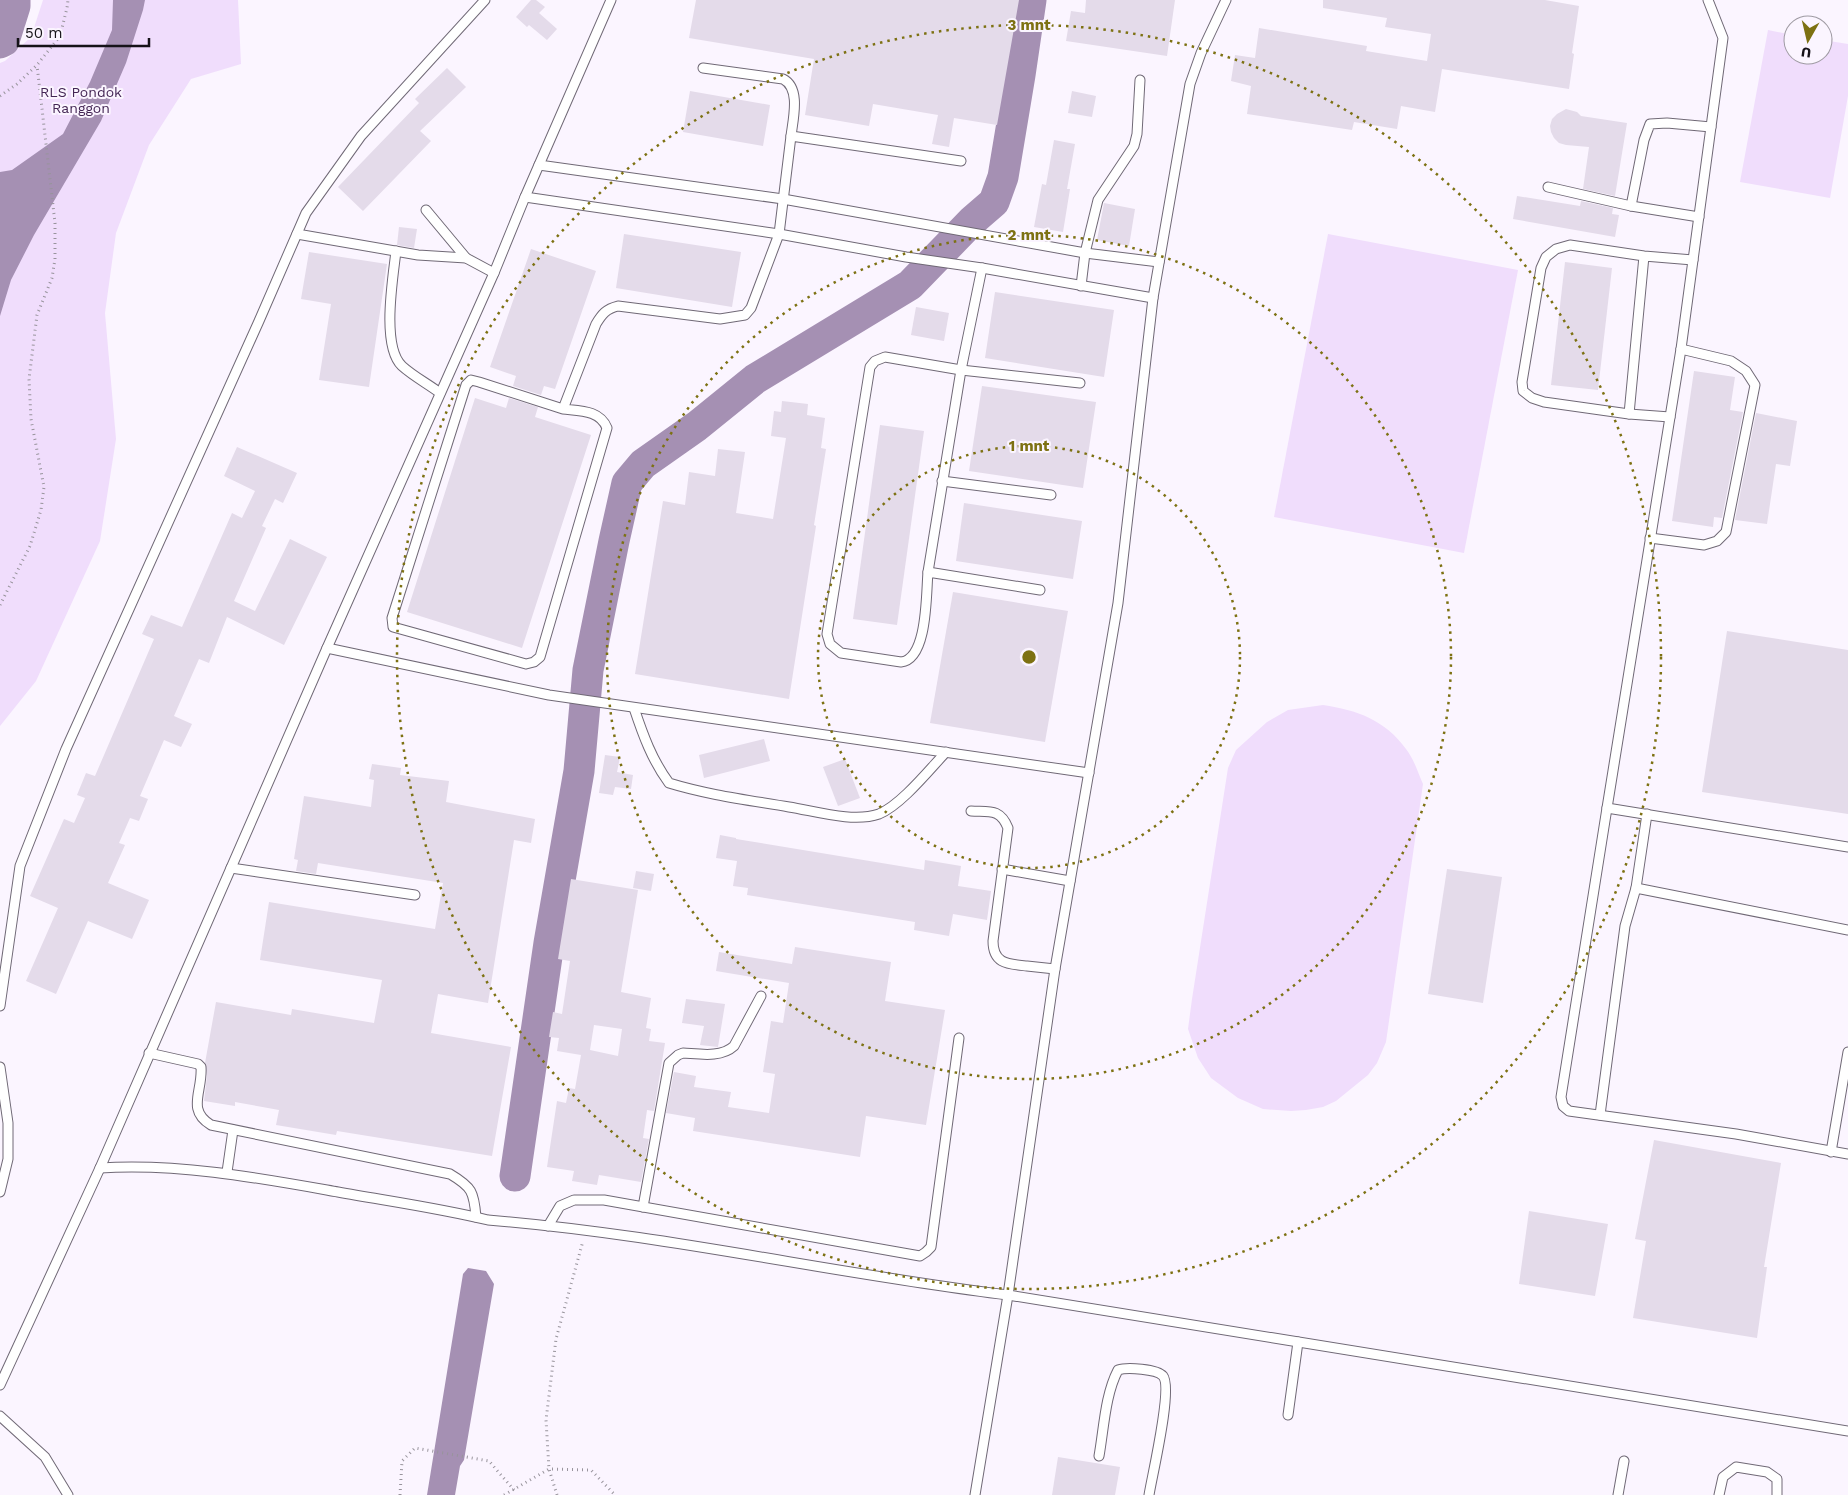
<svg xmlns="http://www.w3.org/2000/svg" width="1848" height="1495" viewBox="0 0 1848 1495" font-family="'Work Sans',sans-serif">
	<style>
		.green { fill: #f0ddfc }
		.water { fill: #a590b3 }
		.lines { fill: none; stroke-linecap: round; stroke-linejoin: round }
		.river { stroke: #a590b3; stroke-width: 31 }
		.building { fill: #e4dbea; fill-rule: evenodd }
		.service-casing { stroke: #706976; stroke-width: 11 }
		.path { stroke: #98949c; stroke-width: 3; stroke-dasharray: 1 4; stroke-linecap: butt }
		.service { stroke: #fff; stroke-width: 9 }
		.ring { fill: none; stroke: #7d7112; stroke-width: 2.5; stroke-dasharray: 2.5 5 }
		.labels { text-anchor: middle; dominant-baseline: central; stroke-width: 4; stroke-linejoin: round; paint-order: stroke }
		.park-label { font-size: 14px; fill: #432554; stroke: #fbf5ff }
		.centre { fill: #7d7112; stroke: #fbf5ff; stroke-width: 2.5 }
		.ring-label { font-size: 15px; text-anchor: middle; font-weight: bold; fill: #7d7112; stroke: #fbf5ff; stroke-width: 4; stroke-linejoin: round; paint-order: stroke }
	</style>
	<rect width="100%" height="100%" fill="#fbf5ff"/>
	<g class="green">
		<polygon points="43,0 238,0 241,64 191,79 149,145 116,233 105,313 116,439 100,541 36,681 0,726 0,63 5,61 31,37"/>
		<polygon points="1768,30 1793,35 1793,55 1823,55 1823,40 1848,44 1848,96 1830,198 1740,182"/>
		<polygon points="1328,234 1518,270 1464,553 1274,517"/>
		<path d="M1323 705C1357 710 1385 720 1406 749 1414 759 1418 773 1423 784L1386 1042 1377 1063 1368 1075 1336 1101 1323 1107 1306 1110 1291 1111 1263 1109 1238 1098 1211 1078 1198 1058 1188 1029 1192 999 1228 768 1236 750 1267 722 1288 710Z"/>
	</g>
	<g class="water">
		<polygon points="113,0 145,0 143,10 126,63 101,121 34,235 11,280 0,316 0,172 12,170 63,134 90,82 112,30"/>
		<polygon points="468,1268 486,1271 494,1284 464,1460 460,1466 455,1495 427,1495 463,1274"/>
	</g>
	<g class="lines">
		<g class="river">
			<polyline points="0,43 4,41 15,6 15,0"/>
			<polyline points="515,1176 549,943 579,771 588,670 614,541 627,483 643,464 697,426 755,379 910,285 972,221 994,202 1003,177 1020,75 1031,0"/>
		</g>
	</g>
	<g class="building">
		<polygon points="531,0 536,0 545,7 539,13 557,29 547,40 529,25 527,27 516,17"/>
		<polygon points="696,0 1019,0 997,125 954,118 949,147 932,144 938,115 873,104 869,126 805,115 814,59 689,38"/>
		<polygon points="1086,0 1175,0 1167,56 1066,41 1071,11 1085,13"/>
		<polygon points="1323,0 1545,0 1579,6 1572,53 1574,54 1569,89 1442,69 1435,112 1401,106 1397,129 1354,122 1352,130 1247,114 1251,86 1231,81 1235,55 1255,58 1259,28 1367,46 1366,51 1427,61 1431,34 1385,27 1387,18 1323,8"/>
		<polygon points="447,68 466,87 420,131 431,141 363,211 338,187 419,103 415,99"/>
		<polygon points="690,91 770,105 763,146 683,132"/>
		<polygon points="1072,91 1096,96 1092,117 1068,113"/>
		<polygon points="1566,109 1577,112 1581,116 1627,123 1615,196 1583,189 1589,147 1566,145 1559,143 1554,138 1551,132 1550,126 1552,119 1557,114"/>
		<polygon points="1054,140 1075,144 1067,189 1070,189 1063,232 1034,227 1042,184 1046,185"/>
		<polygon points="1517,196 1580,206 1581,201 1613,208 1612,214 1619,215 1615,237 1513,219"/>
		<polygon points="1104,203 1135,209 1129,246 1097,240"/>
		<polygon points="399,227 417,229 414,248 397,245"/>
		<polygon points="624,234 741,252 732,307 616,288"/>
		<polygon points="531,249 596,271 555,389 544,386 541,395 513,386 516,376 490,367"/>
		<polygon points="309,252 387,264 369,387 319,380 331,304 301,299"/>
		<polygon points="1565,262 1612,268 1598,390 1551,385"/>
		<polygon points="995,292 1114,310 1104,377 985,358"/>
		<polygon points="916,307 949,313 944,341 911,335"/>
		<polygon points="1694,371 1735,377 1730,410 1743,412 1722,518 1714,517 1713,527 1672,521"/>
		<polygon points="982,386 1096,402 1083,488 969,471"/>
		<polygon points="475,398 506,408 509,398 538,407 535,417 591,435 522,648 407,612"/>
		<polygon points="782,401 808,404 807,415 825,418 821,448 826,449 814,525 816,526 789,699 635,674 663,501 685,505 689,472 715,476 718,449 745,452 736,513 773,519 786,438 771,436 774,411 781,412"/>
		<polygon points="1756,413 1797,421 1790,466 1776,464 1767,524 1735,520"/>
		<polygon points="880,425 924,431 897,625 853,619"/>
		<polygon points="237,447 297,473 283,503 275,499 262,526 266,528 234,601 255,611 290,539 327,557 284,645 227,617 209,663 199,659 174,716 192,724 181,747 164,740 140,796 148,799 139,821 130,818 119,843 125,845 108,883 149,900 132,939 88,921 56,994 26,981 58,908 30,896 64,819 74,823 85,798 77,795 86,773 95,776 154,639 142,634 151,615 182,627 232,513 242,518 255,491 224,476"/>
		<polygon points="964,503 1082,521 1073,579 956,561"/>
		<polygon points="953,592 1068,611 1045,742 930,723"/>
		<polygon points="1727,631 1848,650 1848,814 1702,792"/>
		<polygon points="764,739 770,761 704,778 699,755"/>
		<polygon points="605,755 620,757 617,772 633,775 631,789 615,787 613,795 599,793"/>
		<polygon points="845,759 860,798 838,806 823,767"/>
		<polygon points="372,764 401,768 400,775 449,781 446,802 535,819 531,843 514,840 488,1003 438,994 431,1033 511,1047 492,1156 337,1131 336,1135 276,1125 279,1110 235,1102 235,1106 204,1101 207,1076 205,1063 216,1002 291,1015 292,1009 374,1023 382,980 260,960 269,902 435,929 443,883 318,863 316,874 296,871 298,860 294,859 304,796 371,807 374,780 369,779"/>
		<polygon points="720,835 736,838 736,839 924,870 925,860 961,866 958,886 991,891 987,920 953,914 949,936 914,930 915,922 747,895 748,888 733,886 737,861 716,858"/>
		<polygon points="1447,869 1502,877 1483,1003 1428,994"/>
		<polygon points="636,871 654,874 651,891 633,888"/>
		<path d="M571 879 638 890 621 992 651 998 646 1028 651 1029 649 1041 665 1043 654 1111 647 1110 643 1138 649 1139 641 1182 599 1175 597 1185 572 1181 574 1171 547 1167 557 1101 566 1103 569 1088 575 1089 581 1055 557 1051 559 1038 549 1037 553 1012 562 1014 570 961 558 959ZM594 1025 622 1029 618 1056 590 1050Z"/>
		<polygon points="795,947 891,962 885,1001 945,1010 926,1125 866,1116 860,1157 693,1131 695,1118 666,1113 674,1072 696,1076 694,1087 731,1092 728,1107 769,1113 775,1074 763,1072 771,1021 783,1023 789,983 716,971 719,952 792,964"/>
		<polygon points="686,999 725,1004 718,1047 700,1045 704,1026 682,1023"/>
		<polygon points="1654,1140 1781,1163 1764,1267 1767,1267 1757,1338 1633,1318 1646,1241 1635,1239"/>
		<polygon points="1529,1211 1608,1224 1595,1296 1519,1284"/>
		<polygon points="1058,1457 1120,1467 1115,1495 1052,1495"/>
	</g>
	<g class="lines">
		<defs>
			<g id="service">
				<path d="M703 68 783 79C801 88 793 119 791 136"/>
				<polyline points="539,165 783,199 1085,253 1159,262"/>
				<polyline points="1548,187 1631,206 1699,217"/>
				<polyline points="525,197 779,234 906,257 982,268 1153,298"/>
				<polyline points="1631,206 1644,140 1650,124 1667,123 1711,127"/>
				<polyline points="426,210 466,258"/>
				<polyline points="297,234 418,255 466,258 494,273"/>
				<path d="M396 251C393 278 381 346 402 366 413 376 428 384 440 393"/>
				<polyline points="1644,256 1629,414 1544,402 1532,398 1523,391 1522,382 1541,268 1546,257 1556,249 1570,245 1644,256 1693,260"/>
				<polyline points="1081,286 1085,253 1098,200 1134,146 1137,134 1140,80"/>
				<path d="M563 409C580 411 600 410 607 428L540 657 534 662 526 664 393 627 392 618 466 385 471 380 479 382 563 409 596 324C602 314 606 309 618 306L720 319 745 315 751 308 779 234 791 136 961 161"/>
				<polyline points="1629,414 1670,417"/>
				<polyline points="942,481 1051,495"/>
				<polyline points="1650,538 1704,545 1717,541 1726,532 1755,385 1746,371 1731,361 1681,349"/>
				<polyline points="928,572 961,370 982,268"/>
				<path d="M1040 590 928 572C926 593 928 659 901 662L841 653 830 644 827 634 870 367 875 361 885 357 961 370 1080 383"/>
				<polyline points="327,648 549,695 1089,773"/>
				<path d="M634 708C643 735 652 760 669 783 708 795 748 800 789 807 815 811 853 823 879 814 901 805 929 770 946 752"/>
				<polyline points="1607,808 1681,349 1723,38 1708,0"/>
				<path d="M971 811C989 812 1000 808 1008 828L993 941C993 964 1008 964 1027 966 1036 967 1046 968 1055 969"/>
				<polyline points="1848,847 1607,808 1561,1097 1563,1106 1569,1111 1736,1134 1848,1154"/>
				<polyline points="231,868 415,895"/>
				<polyline points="1002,869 1070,881"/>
				<polyline points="1636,888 1647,814"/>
				<polyline points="0,1006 20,866 66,749 259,321 306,213 361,136 485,0"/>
				<path d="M149 1053 198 1064 201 1067C203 1091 186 1110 211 1125L450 1174C472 1187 474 1192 476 1217"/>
				<polyline points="0,1067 8,1123 8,1159 0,1192"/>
				<polyline points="1600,1115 1625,926 1636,888 1848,930"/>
				<polyline points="1831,1152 1848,1052"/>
				<path d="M100 1168C180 1163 259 1178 338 1192 388 1201 439 1208 488 1220 663 1234 834 1274 1008 1295L1848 1431"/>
				<polyline points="227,1172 233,1130"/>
				<path d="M643 1207 669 1063 678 1055 683 1053C700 1054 721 1058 734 1046L761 996"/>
				<polyline points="548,1226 560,1206 574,1200 604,1200 920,1256 926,1252 931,1247 959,1038"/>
				<polyline points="0,1385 100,1168 327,648 494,273 525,197 611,0"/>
				<polyline points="1288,1415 1298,1342"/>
				<polyline points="0,1416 45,1457 68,1495"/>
				<path d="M1099 1456C1104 1428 1105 1395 1118 1370 1127 1367 1157 1369 1163 1376 1173 1388 1152 1476 1149 1495"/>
				<polyline points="975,1495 1008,1295 1055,969 1118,603 1153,298 1190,84 1201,53 1226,0"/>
				<polyline points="1618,1495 1624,1461"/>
				<polyline points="1719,1495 1723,1477 1736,1467 1767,1472 1777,1479 1777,1495"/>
			</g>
		</defs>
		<use href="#service" class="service-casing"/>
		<g class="path">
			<polyline points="0,96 17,84 37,65 60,36 67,8 68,0"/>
			<polyline points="0,605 30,546 41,510 44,487 31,419 29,379 37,315 52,278 55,259 55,223 37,65"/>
			<polyline points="400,1495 402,1461 415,1448 489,1461 514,1490"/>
			<polyline points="504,1495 549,1469 591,1470 615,1495"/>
			<polyline points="557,1495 549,1469 546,1420 556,1339 583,1241"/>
		</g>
		<use href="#service" class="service"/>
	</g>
	<g class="ring">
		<circle cx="1029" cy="657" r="211"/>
		<circle cx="1029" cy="657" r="422"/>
		<circle cx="1029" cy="657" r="632"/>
	</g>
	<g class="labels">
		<g class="park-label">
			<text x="81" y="92">RLS Pondok<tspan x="81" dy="16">Ranggon</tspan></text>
		</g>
	</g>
	<circle cx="1029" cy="657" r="8" class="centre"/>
	<g class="ring-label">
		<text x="1029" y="30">3 mnt</text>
		<text x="1029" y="240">2 mnt</text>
		<text x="1029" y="451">1 mnt</text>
	</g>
	<g transform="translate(1808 40) rotate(188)"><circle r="24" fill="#fbf5ff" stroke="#9f9ba3"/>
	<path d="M0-4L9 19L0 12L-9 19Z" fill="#7d7112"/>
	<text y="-8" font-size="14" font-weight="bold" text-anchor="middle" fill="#161318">U</text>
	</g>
	<path d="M18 38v8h131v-8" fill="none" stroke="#161318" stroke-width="2.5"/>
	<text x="25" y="38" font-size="15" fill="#161318" stroke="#fbf5ff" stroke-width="4" paint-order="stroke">50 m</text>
</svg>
